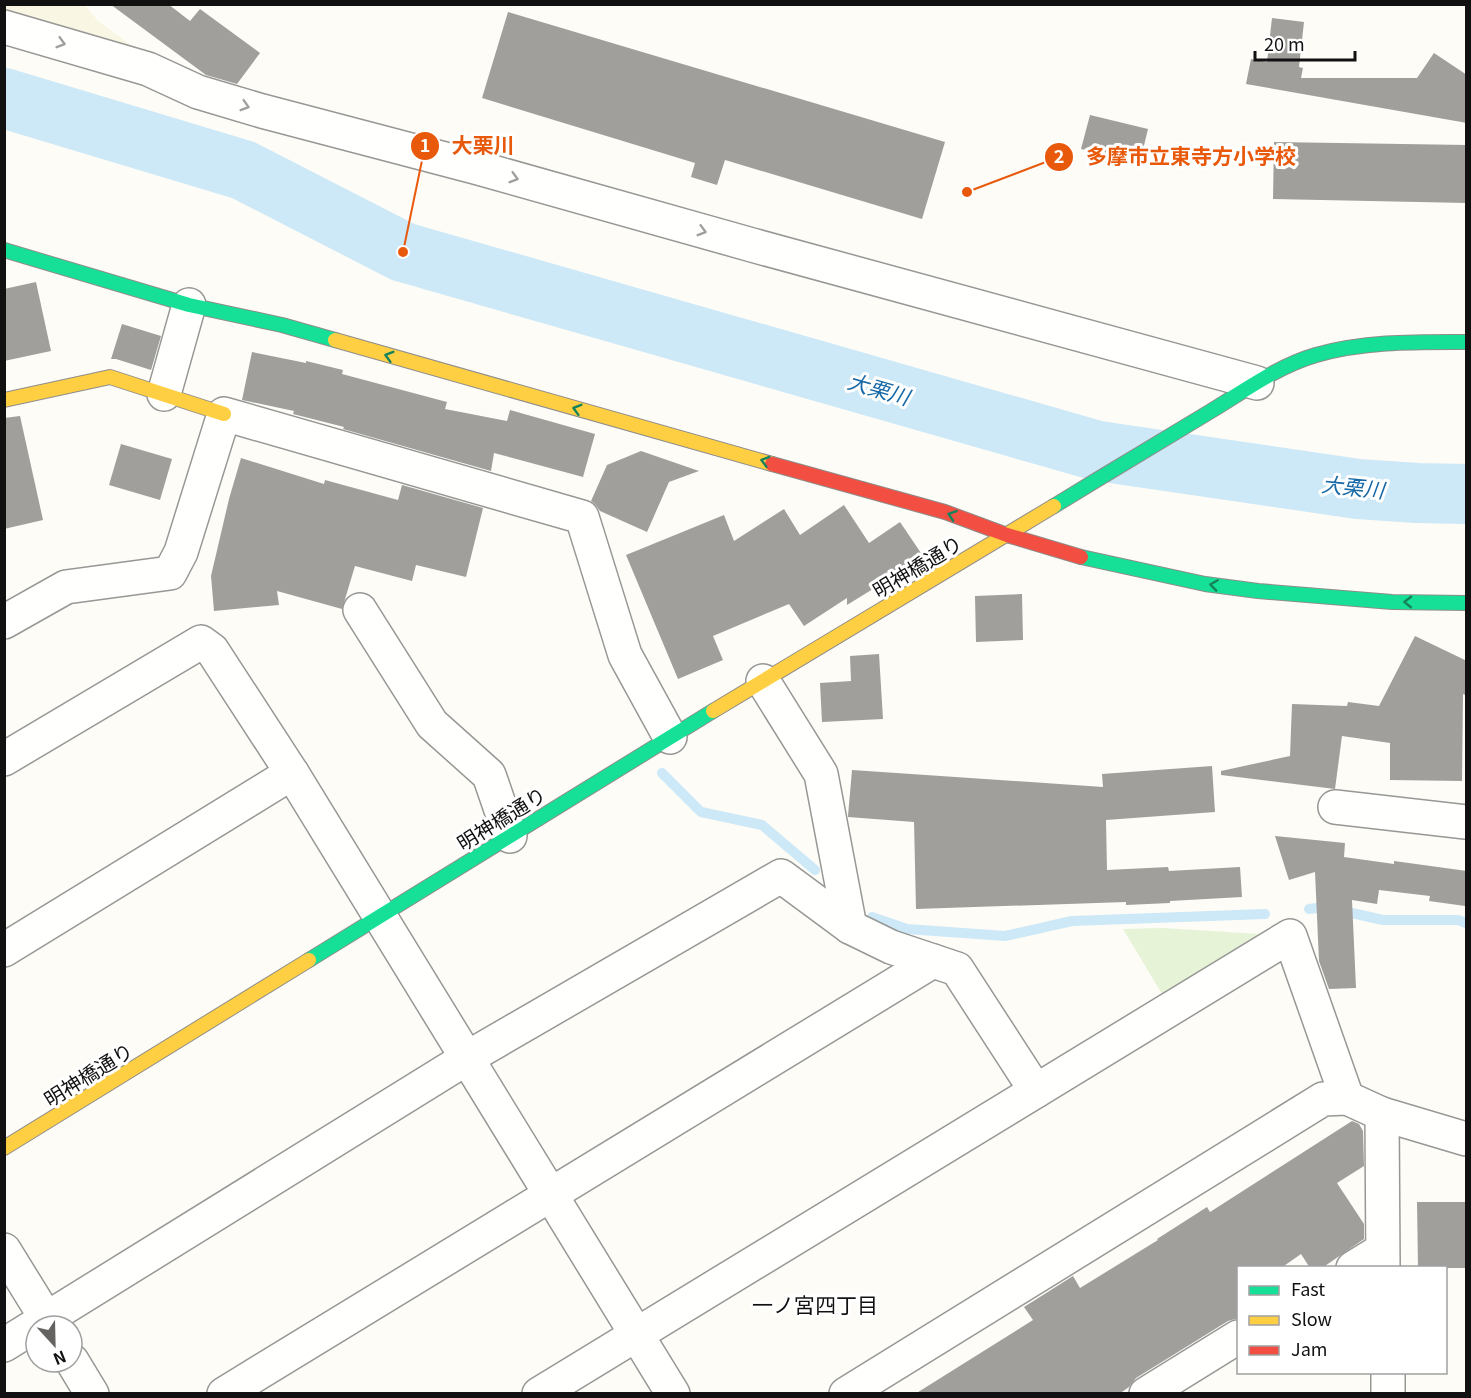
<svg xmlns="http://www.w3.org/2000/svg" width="1471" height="1398" viewBox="0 0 1471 1398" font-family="Georgia,'Noto Sans JP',serif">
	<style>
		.farmland { fill: #f9f7e4 }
		.green { fill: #e7f3d7 }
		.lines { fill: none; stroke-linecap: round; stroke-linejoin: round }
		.stream { stroke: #cde8f7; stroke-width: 10 }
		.river { stroke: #cde8f7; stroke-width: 60 }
		.building { fill: #a19f9c }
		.street-casing { stroke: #979795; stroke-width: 36 }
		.fast-casing { stroke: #8e8d8b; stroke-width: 16 }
		.slow-casing { stroke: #8e8d8b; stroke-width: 16 }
		.jam-casing { stroke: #8e8d8b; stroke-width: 16 }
		.street { stroke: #fffffe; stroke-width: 33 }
		.fast { stroke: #16e098; stroke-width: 14 }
		.slow { stroke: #ffcf43; stroke-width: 14 }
		.jam { stroke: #f24e42; stroke-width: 14 }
		.oneway { stroke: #a0a09f }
		.oneway2 { stroke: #14835b }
		.labels { text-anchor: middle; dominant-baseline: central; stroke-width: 6; stroke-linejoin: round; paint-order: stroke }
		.street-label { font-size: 20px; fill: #111; stroke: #fff }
		.water-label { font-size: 21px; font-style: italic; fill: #1768a6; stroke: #fff }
		.neighbourhood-label { font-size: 21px; fill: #111; stroke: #fff }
		.leader { fill: none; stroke: #e8590c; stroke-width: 2 }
		.callout-dot { fill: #e8590c; stroke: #fff; stroke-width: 2 }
		.mark-label { font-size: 18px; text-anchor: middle; font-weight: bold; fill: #fff }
		.callout-label { font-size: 21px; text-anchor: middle; font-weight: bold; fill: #e8590c; stroke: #fff; stroke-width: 6; stroke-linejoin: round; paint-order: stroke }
	</style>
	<rect width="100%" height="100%" fill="#fdfcf7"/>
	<polygon class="farmland" points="5,5 85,5 98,21 158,65 5,13"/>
	<polygon class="green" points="1164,928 1290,936 1171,1009 1123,929"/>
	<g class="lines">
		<g class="stream">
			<polyline points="662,773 701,812 762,825 815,870"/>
			<polyline points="1309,909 1325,907 1383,920 1458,920 1466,923"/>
			<polyline points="872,917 907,929 1005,936 1072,921 1265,914"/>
		</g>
		<polyline class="river" points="4,98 243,170 403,252 1098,451 1358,489 1417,493 1466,494"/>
	</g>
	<g class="building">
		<polygon points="110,4 168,4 190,21 200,9 260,53 237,84 206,75"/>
		<polygon points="508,12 945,142 922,219 725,160 717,185 691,177 695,163 482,98"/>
		<polygon points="1272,18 1304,22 1299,67 1303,68 1301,78 1417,78 1434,53 1467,75 1467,123 1246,84 1251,59 1267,62"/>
		<polygon points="1090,115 1148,129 1140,162 1081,149"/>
		<polygon points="1274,142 1467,145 1467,203 1273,199"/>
		<polygon points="36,282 51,351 4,361 4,289"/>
		<polygon points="122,324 161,336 151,370 116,359 111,359"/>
		<polygon points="252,352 306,363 306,361 343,370 342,374 447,402 445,409 507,421 510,410 595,434 583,477 494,453 491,471 343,429 344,427 293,414 294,411 242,400"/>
		<polygon points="20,416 43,520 4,529 4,418"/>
		<polygon points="121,444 172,459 160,500 109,485"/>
		<polygon points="641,451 699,471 669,482 647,532 600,511 595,504 591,501 607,465"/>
		<polygon points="241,458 324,484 325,480 398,500 402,485 483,508 466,577 416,565 412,581 355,566 342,609 277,591 279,605 214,611 211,576 229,499"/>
		<polygon points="844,505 869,543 900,522 923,556 894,576 847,605 847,598 804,626 789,604 713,636 723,660 678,679 626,555 724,515 734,541 784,509 800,535"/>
		<polygon points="1022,594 1023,640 976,642 975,596"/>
		<polygon points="1415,636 1467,661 1467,696 1463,694 1462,781 1390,780 1390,743 1342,736 1335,789 1221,775 1221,771 1290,756 1292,704 1347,706 1348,702 1379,706"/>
		<polygon points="879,654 883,719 822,722 820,683 851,681 850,656"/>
		<polygon points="1212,766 1215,812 1106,820 1107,870 1168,867 1169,871 1240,867 1242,897 1170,901 1170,903 1126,905 1126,902 916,909 914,822 848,817 848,816 852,770 1103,787 1102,774"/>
		<polygon points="1275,836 1345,843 1344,857 1394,864 1394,861 1467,871 1465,906 1429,901 1430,896 1379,890 1377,904 1352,900 1356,988 1329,989 1319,961 1315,872 1289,880"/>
		<polygon points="1352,1121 1359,1124 1363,1131 1364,1166 1337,1183 1364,1224 1364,1239 1322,1268 1310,1268 1301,1254 1281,1268 1239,1268 1239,1318 1228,1321 1136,1378 1129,1387 1119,1394 915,1394 1033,1320 1024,1307 1073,1276 1080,1288 1158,1240 1157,1239 1207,1207 1210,1212"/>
		<polygon points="1417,1202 1467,1202 1467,1268 1418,1268"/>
	</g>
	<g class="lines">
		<defs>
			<g id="street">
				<polyline points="4,27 148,69 198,92 262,111 475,167 752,245 1257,383"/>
				<polyline points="164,394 189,305"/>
				<polyline points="360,610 432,724 489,775 510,836"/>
				<polyline points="4,622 66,587 170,573 181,552 224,414 582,517 625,655 670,737"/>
				<polyline points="763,681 821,774 850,927 891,947 957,969 1036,1091"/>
				<polyline points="4,759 201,642 212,650 292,773 673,1394"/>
				<polyline points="1335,807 1466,822"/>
				<polyline points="4,950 292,773"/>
				<polyline points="1382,1114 1383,1268"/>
				<polyline points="4,1250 51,1326"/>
				<polyline points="1353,1268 1382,1250"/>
				<polyline points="4,1345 467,1058 781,876 850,927"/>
				<polyline points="72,1361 92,1394"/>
				<polyline points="1388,1372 1388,1394"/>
				<polyline points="224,1394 933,961"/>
				<polyline points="539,1394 1290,936 1347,1098 1382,1114 1466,1139"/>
				<polyline points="846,1394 1323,1099 1347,1098"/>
				<polyline points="1146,1394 1238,1337"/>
			</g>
			<g id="fast">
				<polyline points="4,250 189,305 282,325 335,340"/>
				<path d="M1054 506C1106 474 1158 443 1211 411 1244 391 1278 366 1316 355 1365 341 1416 342 1466 342"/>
				<polyline points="1081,557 1205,584 1258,591 1392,602 1466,603"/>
				<polyline points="309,960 713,711"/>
			</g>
			<g id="slow">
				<polyline points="335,340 772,464"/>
				<polyline points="4,400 110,377 224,414"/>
				<polyline points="713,711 1054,506"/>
				<polyline points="4,1148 309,960"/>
			</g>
			<polyline id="jam" points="772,464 945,512 1007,535 1081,557"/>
		</defs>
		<use href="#street" class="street-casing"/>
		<use href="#fast" class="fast-casing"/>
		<use href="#slow" class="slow-casing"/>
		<use href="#jam" class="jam-casing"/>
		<use href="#street" class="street"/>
		<use href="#fast" class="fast"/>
		<use href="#slow" class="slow"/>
		<use href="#jam" class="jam"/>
	</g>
	<defs><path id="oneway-chevron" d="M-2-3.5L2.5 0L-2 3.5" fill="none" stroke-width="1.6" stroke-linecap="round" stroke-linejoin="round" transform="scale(1.5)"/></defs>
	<g class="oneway">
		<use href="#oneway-chevron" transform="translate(61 43) rotate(16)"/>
		<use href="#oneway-chevron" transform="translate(245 106) rotate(17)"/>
		<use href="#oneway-chevron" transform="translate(514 178) rotate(16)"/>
		<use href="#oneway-chevron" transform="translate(702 231) rotate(16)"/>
	</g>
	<g class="oneway2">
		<use href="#oneway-chevron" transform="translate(389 356) rotate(-164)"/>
		<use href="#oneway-chevron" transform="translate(577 409) rotate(-164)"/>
		<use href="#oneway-chevron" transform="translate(765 461) rotate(-164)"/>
		<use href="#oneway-chevron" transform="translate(952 515) rotate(-161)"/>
		<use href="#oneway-chevron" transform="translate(1214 585) rotate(-172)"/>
		<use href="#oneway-chevron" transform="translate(1408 602) rotate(-179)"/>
	</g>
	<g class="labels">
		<g class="street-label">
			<text transform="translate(917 566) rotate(-31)">明神橋通り</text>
			<text transform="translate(501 818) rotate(-32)">明神橋通り</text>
			<text transform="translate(88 1074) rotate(-32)">明神橋通り</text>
		</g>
		<g class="water-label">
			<text transform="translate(879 388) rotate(16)">大栗川</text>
			<text transform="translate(1353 486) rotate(6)">大栗川</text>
		</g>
		<g class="neighbourhood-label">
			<text x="815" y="1304">一ノ宮四丁目</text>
		</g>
	</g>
	<path class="leader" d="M403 252L425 146M967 192L1059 157"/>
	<g class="callout-dot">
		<circle cx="403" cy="252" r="6"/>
		<circle cx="967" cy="192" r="6"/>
		<circle cx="425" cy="146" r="15"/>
		<circle cx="1059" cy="157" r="15"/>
	</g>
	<g class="mark-label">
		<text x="425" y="152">1</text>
		<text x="1059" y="163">2</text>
	</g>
	<g class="callout-label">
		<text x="483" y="153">大栗川</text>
		<text x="1191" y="164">多摩市立東寺方小学校</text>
	</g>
	<rect width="1471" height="1398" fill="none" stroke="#111111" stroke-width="12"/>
	<rect x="1237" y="1266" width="210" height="108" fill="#ffffff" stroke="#a0a0a0" stroke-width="1.5"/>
	<rect x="1249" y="1286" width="30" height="9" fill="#16e098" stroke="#a0a0a0" stroke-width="1.5"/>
	<text x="1291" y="1296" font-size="18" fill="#111111">Fast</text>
	<rect x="1249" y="1316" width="30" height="9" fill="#ffcf43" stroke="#a0a0a0" stroke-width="1.5"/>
	<text x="1291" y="1326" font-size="18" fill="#111111">Slow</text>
	<rect x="1249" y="1346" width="30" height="9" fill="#f24e42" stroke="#a0a0a0" stroke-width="1.5"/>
	<text x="1291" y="1356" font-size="18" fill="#111111">Jam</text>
	<g transform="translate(54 1344) rotate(158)"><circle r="28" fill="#ffffff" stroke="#a0a0a0" stroke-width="1.5"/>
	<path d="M0-4.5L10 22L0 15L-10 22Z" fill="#646362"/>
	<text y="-9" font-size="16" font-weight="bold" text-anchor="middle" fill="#111111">N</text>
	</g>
	<path d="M1255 51v9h100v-9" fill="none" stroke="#111111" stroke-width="3"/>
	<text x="1264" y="51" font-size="18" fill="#111111" stroke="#ffffff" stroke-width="4.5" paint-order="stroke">20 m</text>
</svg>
